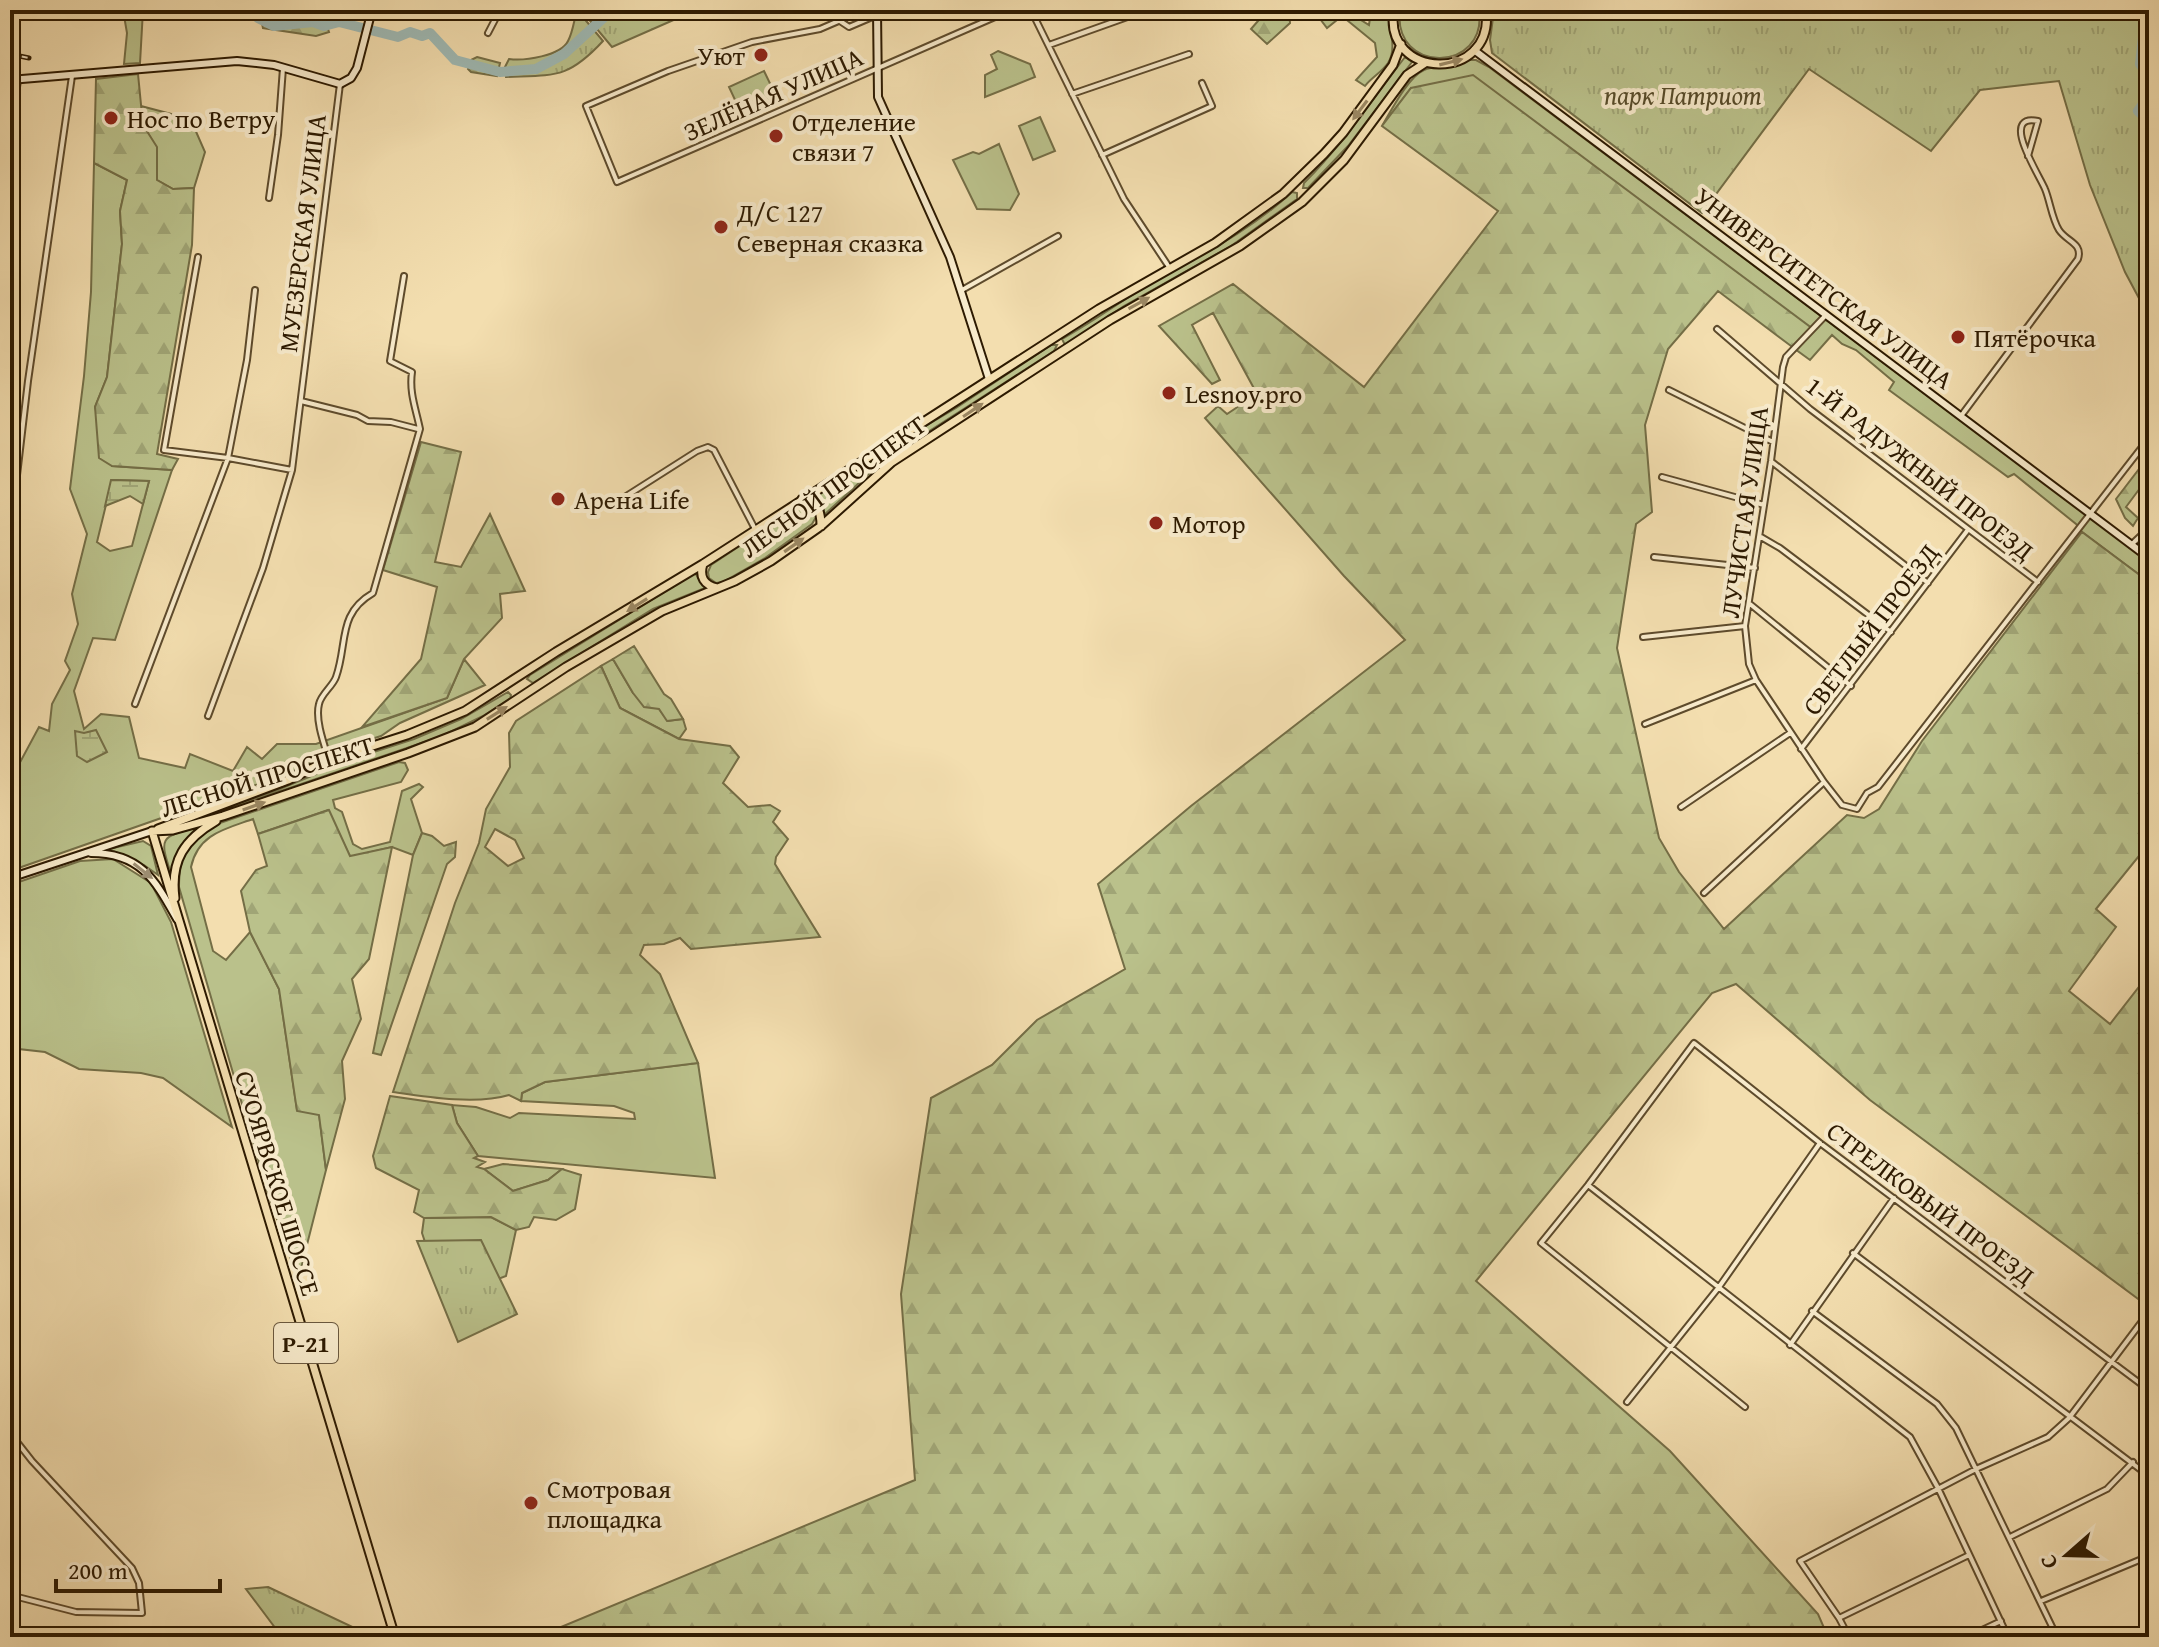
<svg xmlns="http://www.w3.org/2000/svg" width="2159" height="1647" font-family="'Gentium Book Plus',serif">
<style>
.grass{fill:#bac18b;stroke:#746e46;stroke-width:2;fill-rule:evenodd}
.forest{fill:url(#forest-firs);stroke:#746e46;stroke-width:2;fill-rule:evenodd}
.wetland{fill:url(#wetland-marsh);stroke:#746e46;stroke-width:2}
.park{fill:url(#park-tufts);stroke:#746e46;stroke-width:2}
.lines{fill:none;stroke-linecap:round;stroke-linejoin:round}
.river{stroke:#9fbab5;stroke-width:10}
.street-casing{stroke:#5e4b2c;stroke-width:8}
.secondary-casing{stroke:#2d1a01;stroke-width:10}
.primary-casing{stroke:#2d1a01;stroke-width:11}
.street{stroke:#f7eacb;stroke-width:4}
.secondary{stroke:#f7eacb;stroke-width:6}
.primary{stroke:#f3deaf;stroke-width:7}
.rail-casing{stroke:#2d1a01;stroke-width:5}
.rail{stroke:#f7eacb;stroke-width:2;stroke-dasharray:6;stroke-linecap:butt}
.oneway{fill:#9a8661}
.oneway2{fill:#9c8c70}
.poi-dot{fill:#8f2418;stroke:#f7eacb;stroke-width:3}
.labels{text-anchor:middle;dominant-baseline:central;stroke-width:8;stroke-linejoin:round;paint-order:stroke}
.shield{fill:#f7eacb;stroke:#6a583e;stroke-width:2}
.shield-label{font-size:24px;font-weight:bold;fill:#2d1a01}
.poi-label{font-size:26px;fill:#2d1a01;stroke:#f7eacb;text-anchor:start}
.street-label{font-size:26px;fill:#2d1a01;stroke:#f7eacb}
.park-label{font-size:26px;font-style:italic;fill:#574c2a;stroke:#f7eacb}
</style>
<defs>
<pattern id="forest-firs" width="22" height="20" patternUnits="userSpaceOnUse" patternTransform="scale(2)"><rect width="22" height="20" fill="#bac18b"/><path d="M5 1l3.5 6h-7zM16 11l3.5 6h-7z" fill="#a0a576"/></pattern>
<pattern id="wetland-marsh" width="20" height="14" patternUnits="userSpaceOnUse" patternTransform="scale(2)"><rect width="20" height="14" fill="#bac18b"/><path d="M1 5h8M5 5V1M11 12h8M15 12V8" fill="none" stroke="#a0a576"/></pattern>
<pattern id="park-tufts" width="24" height="20" patternUnits="userSpaceOnUse" patternTransform="scale(2)"><rect width="24" height="20" fill="#bac18b"/><path d="M3 7l-1-3M5 7V3M7 7l1-3M15 17l-1-3M17 17v-4M19 17l1-3" fill="none" stroke="#a0a576"/></pattern>
</defs>
<rect width="100%" height="100%" fill="#f3deaf"/>
<filter id="stains"><feTurbulence type="fractalNoise" baseFrequency=".0025" numOctaves="4"/><feColorMatrix values="0 0 0 0 .2 0 0 0 0 .09 0 0 0 0 .02 0 0 0 .5 -.17"/></filter>
<radialGradient id="worn" r=".72"><stop offset=".6" stop-color="#630" stop-opacity="0"/><stop offset="1" stop-color="#630" stop-opacity=".3"/></radialGradient>
<path class="grass" d="M123 10H143L140 63 124 64 127 33Z
M1301 10H1345L1369 25 1370 18 1363 10H1388C1388 27 1398 48 1388 63 1381 73 1372 77 1365 86L1356 80 1377 57 1375 43 1342 16 1327 28 1314 11 1308 14Z
M1400 10H1479C1488 73 1392 75 1400 10Z
M998 51 1030 64 1035 77 985 97V75L997 69 991 55Z
M1405 57 1412 62 1348 146 1308 188H1303L1304 183C1343 144 1372 100 1405 57Z
M1467 60H1476L1489 67 2149 562V582L2082 532 2076 524 2014 474 2008 477 1889 390 1894 382 1856 350 1842 344 1832 335 1810 360 1795 349 1812 330 1411 88 1382 126C1391 111 1408 77 1424 70 1437 64 1448 71 1467 60Z
M764 71 778 100 743 117 729 87Z
M141 106 175 115 194 127 205 152 194 188 173 189 157 180 156 147 143 125Z
M1040 117 1055 151 1033 160 1019 126Z
M999 144 1019 194 1010 210 977 209 953 160 973 152 979 154Z
M94 163 127 180 120 211 122 244 107 377 95 407 112 466 172 470 115 640 93 638 74 691 84 729 101 714 129 717 139 758 185 768 190 754 233 771 247 747 262 759 277 744H316L447 698 464 659 485 685 400 723 381 736 334 751 287 774 10 871V781L39 727 49 731 52 704 70 670 65 661 78 624 72 594 87 534 70 489 84 376 91 292ZM112 480 149 481 132 546 110 551 97 542Z
M1292 192 1297 193V199L1231 246 1124 306 1065 345 1062 339C1091 323 1118 303 1147 286 1197 257 1249 232 1292 192Z
M1051 345H1057L1054 351 895 453 890 452V447L956 408Z
M879 457 882 462 824 515V507L814 497Z
M803 504 814 510 816 517 812 524 765 558 723 582 716 583 709 578 708 572 711 565Z
M695 573 705 588 653 609 533 683 527 679 530 675Z
M613 659 633 693 659 709 668 721 683 719 686 729 679 739 620 708 601 666Z
M508 692 511 695 510 699 483 716 442 736 175 827 275 791 355 758 414 739 461 719Z
M399 762 405 763 408 770 401 782 333 800 335 808 342 812 353 844 362 849 390 842 402 791 419 784 423 787 411 799 422 833 413 855 392 847 350 857 328 810 258 834 253 819C225 829 198 834 191 867L213 951 226 960 250 932 279 989 297 1110 319 1114 326 1170 298 1280 266 1187 283 1174 260 1166 179 887C179 853 188 842 217 824Z
M198 827C182 841 177 855 171 874 159 837 160 837 198 827Z
M143 841 151 846 158 875 144 865 109 849Z
M113 859 151 883 171 922 232 1127 163 1078 141 1073 79 1069 45 1052 10 1048V885L80 861Z
M698 1063 715 1178 478 1156 457 1123 452 1105 476 1107 510 1118 519 1113 635 1119 634 1113 614 1106 521 1101 522 1093 545 1082Z
M503 1164 562 1169 548 1180 513 1191 484 1169Z
M491 1217 516 1230 506 1276 493 1281 426 1245 422 1233 424 1218Z"/>
<path class="forest" d="M259 10H285L289 13 303 14 305 10H322L329 32 316 36 263 28Z
M1276 10H1289L1290 23 1267 44 1251 29 1264 14Z
M477 57 500 63 497 76 471 72 468 69 471 60Z
M138 74 143 125 157 147V180L173 189 194 188 192 245 157 454 178 459 172 470 112 466 99 458 95 407 107 377 122 244 120 211 127 180 94 163 96 79Z
M1473 75 1813 329 1795 349 1718 291 1668 349 1645 425 1652 512 1636 524 1617 648 1659 838 1679 872 1724 929 1847 815 1864 818 1879 809 1922 741 2082 532 2149 582V847L2147 846 2096 909 2116 927 2069 991 2110 1024 2149 974V1307L1870 1100 1736 984 1712 993 1476 1281 1670 1451 1818 1614 1828 1637H537L915 1480 901 1294 931 1098 992 1065 1037 1020 1125 969 1098 884 1191 806 1405 640 1344 576 1205 418 1218 406 1227 414 1257 394 1213 313 1192 325 1220 380 1212 384 1159 326 1233 284 1364 387 1498 211 1382 126 1411 88Z
M421 442 461 452 435 562 461 567 490 514 525 591 500 594 502 618 464 659 447 698 362 727 421 659 437 587 383 570Z
M2149 456V476L2126 507 2138 518 2133 526 2125 518 2116 499Z
M634 646 664 694 671 699 683 719 667 721 659 709 644 707 633 693 613 659Z
M601 666 620 708 679 739 730 746 739 757 723 783 748 807 770 805 780 811 773 822 788 839 776 857 775 864 820 937 691 949 680 938 664 944 644 945 640 955 660 974 698 1063 545 1082 522 1093 521 1101 509 1095C476 1105 427 1097 393 1092L455 903 479 843 486 809 510 767 509 733 516 721ZM495 829 515 840 524 858 508 866 485 847Z
M329 810 350 856 392 847 369 959 352 979 361 1019 342 1061 345 1099 326 1170 319 1115 297 1111 279 989 250 932 241 891 256 870 267 866 258 834Z
M422 833 432 836 444 846 456 842 455 857 447 864 381 1055 373 1053 413 855Z
M390 1096 452 1105 457 1123 478 1156 474 1158 485 1162 477 1167 484 1169 513 1191 548 1180 562 1169 581 1175 575 1209 556 1220 534 1217 529 1227 516 1230 491 1217 424 1218 414 1212 419 1190 376 1168 373 1156Z"/>
<path class="wetland" d="M111 480 149 481 143 504 130 496 105 506Z
M96 730 107 752 87 762 77 756 75 731 84 733Z"/>
<path class="park" d="M577 10 603 41C568 79 555 75 506 77L505 67 509 59C524 61 561 56 568 41 573 32 574 20 577 10Z
M581 10H694V11L612 47Z
M1494 10H2149V317L2125 272 2090 185 2059 81 1980 90 1931 151 1809 69 1702 213 1492 53 1490 40Z
M481 1240 517 1314 458 1342 417 1241Z
M268 1587 361 1631 365 1637H282L246 1589Z"/>
<g class="lines">
<path class="river" d="M256 10 258 18 274 26 313 22 324 26 339 22 398 37 410 32 422 36 430 33 455 60 500 72 536 69 564 54 612 10
M2149 20 2144 28 2140 64 2149 75
M2149 96 2138 111 2149 121"/>
<defs>
<path id="street" d="M864 10 820 29 752 42 668 71 586 106 617 182 1011 10
M1031 10 1124 199 1169 267
M840 21 849 27 877 15
M488 33 500 10
M1049 45 1147 10
M1072 94 1189 54
M10 137 18 80
M1102 155 1212 106 1202 83
M269 198 278 135 283 68
M198 257 164 450 228 458 292 470
M962 290 1058 236
M1825 316 1786 357 1783 367 1771 461 1745 626 1749 664 1756 680 1824 782 1842 805 1857 809 1867 793 1878 787 2149 438
M1717 329 1810 409 2038 582
M1669 390 1773 442
M301 401 357 415 368 421 391 422 418 429
M1961 416 2078 259C2083 243 2067 242 2059 230 2052 219 2050 201 2045 189 2040 176 1998 113 2038 121L2028 156
M1772 462 1928 583
M1662 477 1764 505
M609 507 697 451 708 447 714 450 755 529
M10 535 28 381 72 76
M1761 537 1780 548 1891 632
M2131 545 2149 528
M1654 557 1755 568
M1750 604 1851 686
M1643 637 1745 626
M135 704 228 458 247 360 255 290
M208 716 263 568 292 470 340 84
M1645 724 1756 680
M1801 749 1967 531
M329 760C324 744 315 720 319 704 321 694 333 686 336 677 348 643 337 614 373 593L420 429C416 409 409 393 412 372L390 361 404 276
M1681 807 1790 733
M1704 893 1824 782
M1588 1185 1910 1437 1938 1488 2008 1637
M1853 1253 2149 1476
M1812 1311 1937 1404 1956 1428 2057 1637
M1790 1345 1894 1198
M1627 1402 1719 1287 1820 1143
M1745 1407 1541 1243 1588 1185 1694 1043 1820 1143 2149 1390
M10 1433 32 1461 132 1568 139 1583 142 1613 76 1612 10 1595
M2010 1537 2107 1489 2133 1462
M2041 1601 2149 1556
M1839 1618 1969 1555
M1849 1637 1839 1618 1800 1561 1976 1469 2048 1437 2069 1418 2149 1312
M1967 1637 2001 1621
M2132 1637 2149 1628"/>
<path id="secondary" d="M877 10 878 97 950 257 989 379
M1474 50 2149 558
M10 80 237 61 274 65 340 84 351 78 357 68 372 10
M91 853C141 853 155 880 177 919
M10 878 152 831"/>
<path id="primary" d="M1394 10C1382 80 1495 84 1486 10
M802 499C818 501 821 512 821 526
M703 564C699 577 704 585 717 588
M158 829 288 780 329 760 407 735 465 711 556 652 703 564 1099 309 1215 243 1283 194 1324 154 1343 133 1393 65 1401 44
M152 831 173 830 223 816 408 753 475 727 566 667 662 611 735 581 771 561 821 526 892 462 1110 320 1240 246 1302 202 1344 160 1407 75 1425 63
M152 831 395 1637
M175 898C170 860 185 839 216 821"/>
</defs>
<use href="#street" class="street-casing"/>
<use href="#secondary" class="secondary-casing"/>
<use href="#primary" class="primary-casing"/>
<use href="#street" class="street"/>
<use href="#secondary" class="secondary"/>
<use href="#primary" class="primary"/>
<defs>
<path id="rail" d="M10 54 29 58"/>
</defs>
<use href="#rail" class="rail-casing"/>
<use href="#rail" class="rail"/>
</g>
<defs><path id="oneway-solid" d="M-6-.8H1V-3.2L6.5 0L1 3.2V.8H-6Z" transform="scale(2)"/></defs>
<g class="oneway">
<use href="#oneway-solid" transform="translate(1451 62) rotate(-14)"/>
<use href="#oneway-solid" transform="translate(1360 110) rotate(127)"/>
<use href="#oneway-solid" transform="translate(1139 303) rotate(-29)"/>
<use href="#oneway-solid" transform="translate(973 410) rotate(-34)"/>
<use href="#oneway-solid" transform="translate(794 545) rotate(-35)"/>
<use href="#oneway-solid" transform="translate(637 605) rotate(148)"/>
<use href="#oneway-solid" transform="translate(497 713) rotate(-32)"/>
<use href="#oneway-solid" transform="translate(254 806) rotate(-19)"/>
</g>
<use class="oneway2" href="#oneway-solid" transform="translate(143 871) rotate(38)"/>
<g class="poi-dot">
<circle cx="761" cy="55" r="8"/>
<circle cx="111" cy="118" r="8"/>
<circle cx="776" cy="136" r="8"/>
<circle cx="721" cy="227" r="8"/>
<circle cx="1958" cy="337" r="8"/>
<circle cx="1169" cy="393" r="8"/>
<circle cx="558" cy="499" r="8"/>
<circle cx="1156" cy="523" r="8"/>
<circle cx="531" cy="1503" r="8"/>
</g>
<g class="labels">
<rect class="shield" x="274" y="1323" width="64" height="40" rx="6"/>
<g class="shield-label">
<text x="306" y="1343">Р-21</text>
</g>
<g class="poi-label">
<text x="745" y="55" text-anchor="end">Уют</text>
<text x="127" y="118">Нос по Ветру</text>
<text x="792" y="121">Отделение<tspan x="792" dy="30">связи 7</tspan></text>
<text x="737" y="212">Д/С 127<tspan x="737" dy="30">Северная сказка</tspan></text>
<text x="1974" y="337">Пятёрочка</text>
<text x="1185" y="393">Lesnoy.pro</text>
<text x="574" y="499">Арена Life</text>
<text x="1172" y="523">Мотор</text>
<text x="547" y="1488">Смотровая<tspan x="547" dy="30">площадка</tspan></text>
</g>
<g class="street-label">
<text transform="translate(773 94) rotate(-24)">ЗЕЛЁНАЯ УЛИЦА</text>
<text transform="translate(302 233) rotate(-83)">МУЕЗЕРСКАЯ УЛИЦА</text>
<text transform="translate(1824 288) rotate(37)">УНИВЕРСИТЕТСКАЯ УЛИЦА</text>
<text transform="translate(1920 468) rotate(38)">1-Й РАДУЖНЫЙ ПРОЕЗД</text>
<text transform="translate(833 486) rotate(-36)">ЛЕСНОЙ ПРОСПЕКТ</text>
<text transform="translate(1744 512) rotate(-82)">ЛУЧИСТАЯ УЛИЦА</text>
<text transform="translate(1870 629) rotate(-53)">СВЕТЛЫЙ ПРОЕЗД</text>
<text transform="translate(267 776) rotate(-17)">ЛЕСНОЙ ПРОСПЕКТ</text>
<text transform="translate(278 1183) rotate(73)">СУОЯРВСКОЕ ШОССЕ</text>
<text transform="translate(1931 1203) rotate(37)">СТРЕЛКОВЫЙ ПРОЕЗД</text>
</g>
<g class="park-label">
<text x="1683" y="94">парк Патриот</text>
</g>
</g>
<rect width="2159" height="1647" fill="none" stroke="#f3deaf" stroke-width="40"/>
<rect x="12" y="12" width="2135" height="1623" fill="none" stroke="#2d1a01" stroke-width="4"/>
<rect x="20" y="20" width="2119" height="1607" fill="none" stroke="#2d1a01" stroke-width="2"/>
<g transform="translate(2067 1555) rotate(250)" stroke="#f7eacb" stroke-width="6" paint-order="stroke">
<path d="M0-6L14 30L0 20L-14 30Z" fill="#2d1a01"/>
<text y="-12" font-size="22" font-weight="bold" text-anchor="middle" fill="#2d1a01">С</text>
</g>
<path d="M56 1579v12h164v-12" fill="none" stroke="#2d1a01" stroke-width="4"/>
<text x="68" y="1579" font-size="24" fill="#2d1a01" stroke="#f7eacb" stroke-width="6" paint-order="stroke">200 m</text>
<rect width="100%" height="100%" filter="url(#stains)"/>
<rect width="100%" height="100%" fill="url(#worn)"/>
</svg>
